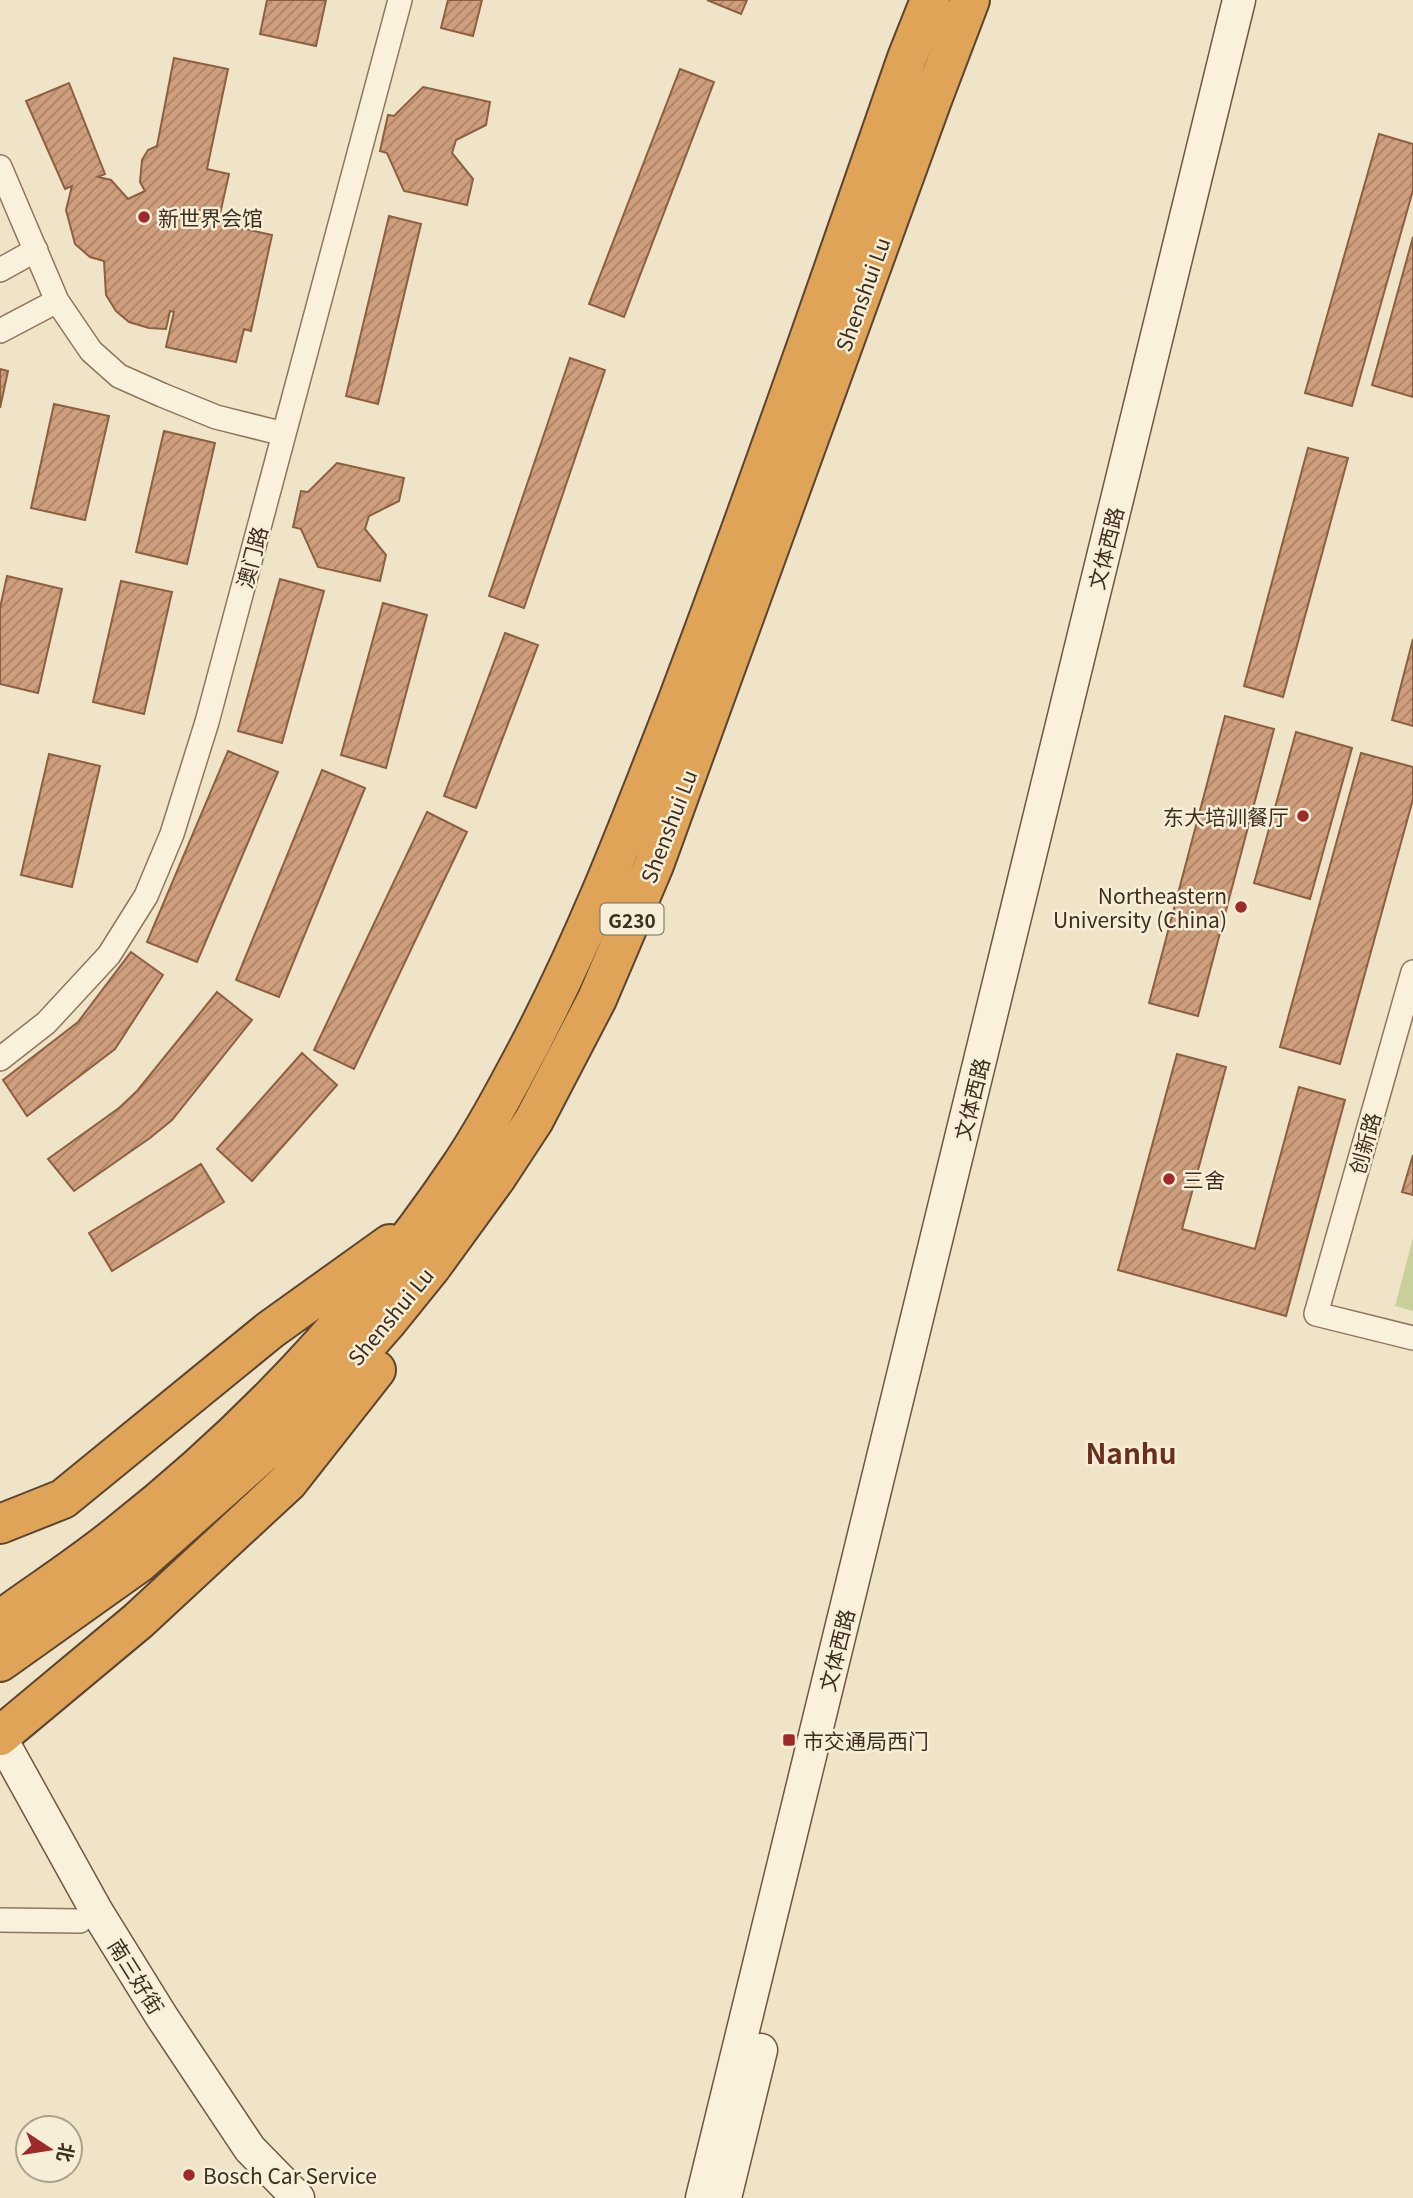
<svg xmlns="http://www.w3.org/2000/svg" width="1413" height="2198" font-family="Georgia,'Noto Sans SC',serif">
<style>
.garden{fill:#c9cf9b}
.building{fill:url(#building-hatch);stroke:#8d5f41;stroke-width:2}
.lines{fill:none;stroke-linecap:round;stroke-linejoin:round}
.street-casing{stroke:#8d765c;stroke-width:26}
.secondary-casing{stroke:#6f573f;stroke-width:35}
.highway-casing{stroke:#5b4430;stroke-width:42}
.street{stroke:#faf1dc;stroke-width:23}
.secondary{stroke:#faf1dc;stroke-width:32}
.highway{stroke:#e0a458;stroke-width:38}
.poi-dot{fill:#9e2a2b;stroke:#f7eed8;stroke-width:2.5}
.labels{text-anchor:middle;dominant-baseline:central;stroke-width:5;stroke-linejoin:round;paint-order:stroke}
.shield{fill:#f7eed8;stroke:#756857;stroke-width:2}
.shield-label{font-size:19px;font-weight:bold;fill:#3d2e20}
.poi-label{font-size:21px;fill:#3d2e20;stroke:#f7eed8;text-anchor:start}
.street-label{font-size:21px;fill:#3d2e20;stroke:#f7eed8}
.district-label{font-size:28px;font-weight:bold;fill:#6b2e1e;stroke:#f7eed8}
</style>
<defs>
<pattern id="building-hatch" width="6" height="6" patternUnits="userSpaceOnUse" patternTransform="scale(1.75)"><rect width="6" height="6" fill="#cf9f7d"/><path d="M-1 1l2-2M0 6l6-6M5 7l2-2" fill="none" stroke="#a98266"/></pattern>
</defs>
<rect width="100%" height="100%" fill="#f0e4c8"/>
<path class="garden" d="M1413 1238V1311L1395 1306Z"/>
<path class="building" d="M267 0H326L316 46 260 34Z
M448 0H482L473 36 441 28Z
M707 0H747L741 14Z
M174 58 228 69 207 169 229 174 218 223 272 235 251 331 244 329 236 362 166 347 174 312 170 311 166 329 149 328 129 322 116 311 106 295 104 261 90 257 75 244 66 210 72 186 65 189 26 101 69 83 105 174 98 177 111 180 128 199 145 191 140 182 142 160 148 150 157 146Z
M680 69 714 82 624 317 589 304Z
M423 87 490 102 486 125 456 140 452 153 473 179 467 205 404 191 387 153 380 151 388 115 394 116Z
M1379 134 1413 144V190L1352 406 1305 393Z
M389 216 421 224 378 404 346 396Z
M1413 237V397L1372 385Z
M570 358 605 370 524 608 489 596Z
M0 369 8 371 0 408Z
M54 404 109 416 85 520 31 508Z
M164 431 215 443 187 564 136 552Z
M1308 448 1348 458 1283 697 1244 686Z
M337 463 404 478 399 501 369 516 365 529 386 555 380 581 318 567 301 529 293 527 301 491 308 492Z
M7 576 62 589 38 693 0 684V608Z
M280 579 324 591 282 743 238 731Z
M121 581 172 592 144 714 93 702Z
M383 603 427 615 386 768 341 755Z
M505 633 538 645 476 808 444 796Z
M1413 639V726L1392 720Z
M1225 716 1274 729 1198 1016 1149 1003Z
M1296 732 1352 748 1310 899 1254 883Z
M228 751 278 772 197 962 147 942Z
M1361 753 1413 767V799L1340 1064 1280 1047Z
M49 754 100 766 72 887 21 875Z
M322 770 365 788 279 997 236 980Z
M427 812 467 832 354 1069 314 1050Z
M131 952 163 975 115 1049 27 1116 3 1080 78 1022Z
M217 992 252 1020 172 1120 150 1138 74 1191 48 1159 119 1108 137 1091Z
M302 1053 337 1085 252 1181 217 1149Z
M1177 1054 1226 1067 1182 1229 1255 1249 1299 1087 1345 1100 1286 1316 1118 1270Z
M1413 1155V1195L1402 1192Z
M201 1164 224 1202 112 1271 89 1233Z"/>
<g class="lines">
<defs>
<path id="street" d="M0 167 57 301 91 351 119 376 162 395 216 417 284 434
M0 270 36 250
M0 331 57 301
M1413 972 1316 1314 1413 1338
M0 1059 46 1023 109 955 146 896 172 834 207 722 400 0
M0 1920 80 1921"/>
<path id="secondary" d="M0 1737 97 1912 162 2017 250 2149 298 2198
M702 2198 1239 0
M725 2198 761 2050"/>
<path id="highway" d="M0 1524 63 1499 270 1330 390 1244
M0 1620C40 1591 82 1564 120 1533 252 1429 367 1305 460 1167 481 1136 499 1103 516 1071 580 954 628 829 676 705 757 491 832 274 907 58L930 0
M0 1662 139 1563 273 1444 336 1380 386 1323 432 1266 496 1178 534 1120 597 999 654 865 932 100 970 0
M0 1736 138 1621 288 1482 376 1370"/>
</defs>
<use href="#street" class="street-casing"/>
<use href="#secondary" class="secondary-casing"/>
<use href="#highway" class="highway-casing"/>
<use href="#street" class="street"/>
<use href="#secondary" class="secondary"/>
<use href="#highway" class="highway"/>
</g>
<g class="poi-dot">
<circle cx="144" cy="217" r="7"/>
<circle cx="1303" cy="816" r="7"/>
<circle cx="1241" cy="907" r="7"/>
<circle cx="1169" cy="1179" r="7"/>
<rect x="782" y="1733" width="14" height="14" rx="3.5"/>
<circle cx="189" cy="2175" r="7"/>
</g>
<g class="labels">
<rect class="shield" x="600.5" y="903.5" width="63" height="31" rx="5"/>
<g class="shield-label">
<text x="632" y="919">G230</text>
</g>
<g class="poi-label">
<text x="158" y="217">新世界会馆</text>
<text x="1289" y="816" text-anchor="end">东大培训餐厅</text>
<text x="1227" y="895" text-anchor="end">Northeastern<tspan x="1227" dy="24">University (China)</tspan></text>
<text x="1183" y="1179">三舍</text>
<text x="803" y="1740">市交通局西门</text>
<text x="203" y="2175">Bosch Car Service</text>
</g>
<g class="street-label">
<text transform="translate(862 294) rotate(-70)">Shenshui Lu</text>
<text transform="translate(1105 548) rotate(-76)">文体西路</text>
<text transform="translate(251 557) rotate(-75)">澳门路</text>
<text transform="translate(668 826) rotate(-69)">Shenshui Lu</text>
<text transform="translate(971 1099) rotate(-76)">文体西路</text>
<text transform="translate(1364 1143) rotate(-74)">创新路</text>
<text transform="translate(390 1316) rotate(-50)">Shenshui Lu</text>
<text transform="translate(836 1650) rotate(-76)">文体西路</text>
<text transform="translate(137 1976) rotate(58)">南三好街</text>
</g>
<g class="district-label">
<text x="1131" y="1452">Nanhu</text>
</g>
</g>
<g transform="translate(49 2149) rotate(102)"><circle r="33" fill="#f7eed8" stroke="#ada18e" stroke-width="2"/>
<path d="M0-5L12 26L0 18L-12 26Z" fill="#9e2a2b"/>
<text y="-10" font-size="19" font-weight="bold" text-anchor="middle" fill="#3d2e20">北</text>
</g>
</svg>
